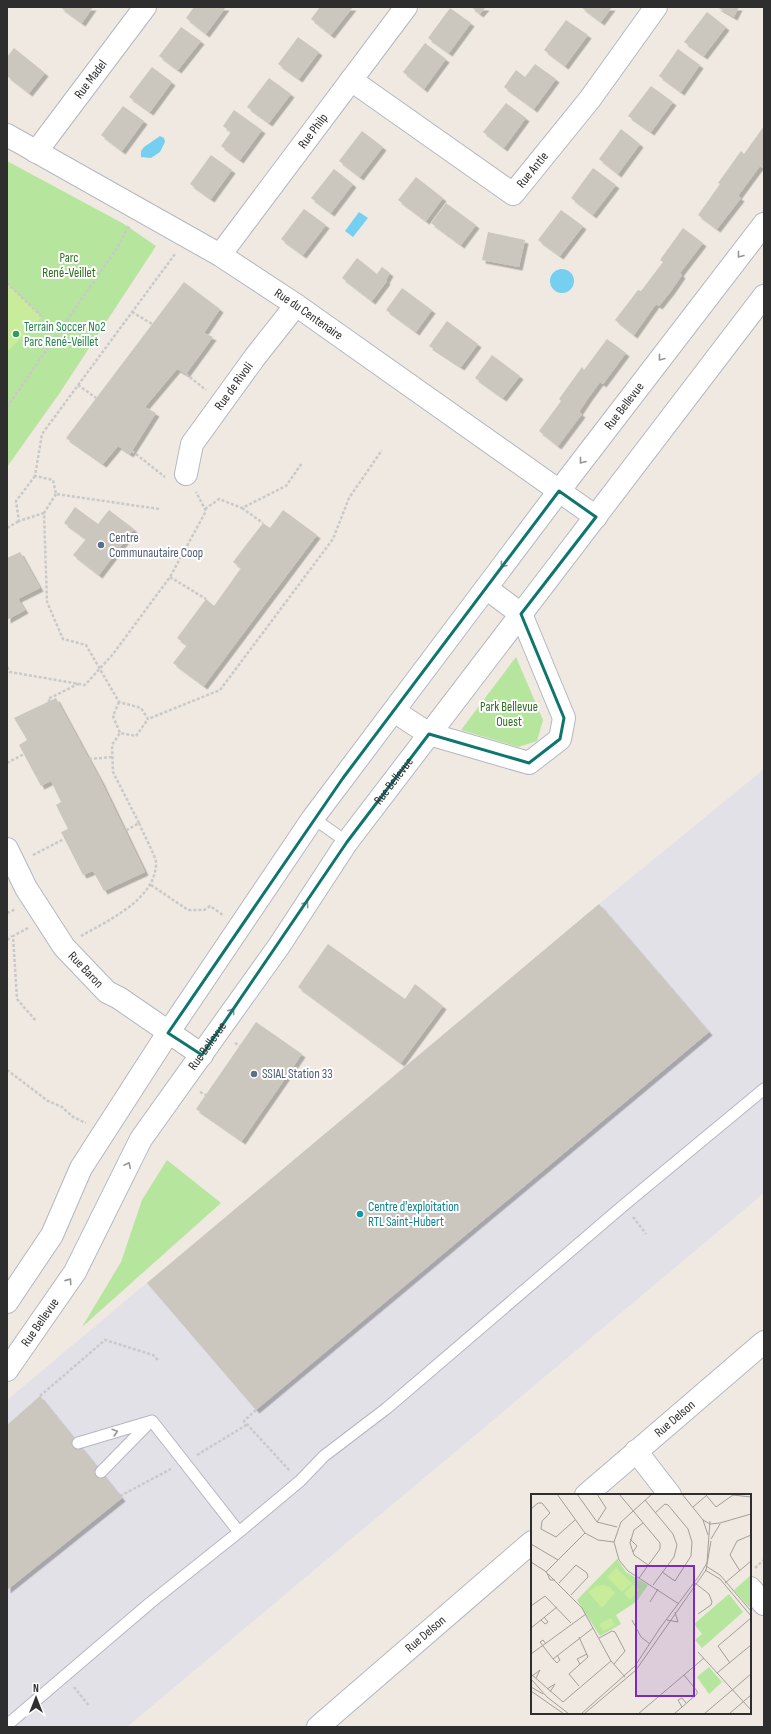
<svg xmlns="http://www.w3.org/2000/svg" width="771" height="1734" font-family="'Sofia Sans Condensed',sans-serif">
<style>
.industrial{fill:#e3e1e8}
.green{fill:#b6e59e}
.pitch{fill:#c9ec9a}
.water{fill:#75cff0}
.building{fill:#cbc7bf;filter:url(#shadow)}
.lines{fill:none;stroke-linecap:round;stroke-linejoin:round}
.service-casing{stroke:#b4b7c1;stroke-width:13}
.minor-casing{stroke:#b4b7c1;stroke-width:24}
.tertiary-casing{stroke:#b4b7c1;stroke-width:24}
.path{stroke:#c9c9c9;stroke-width:2.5;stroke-dasharray:3 2;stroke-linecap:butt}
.service{stroke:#fff;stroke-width:11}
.minor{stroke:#fff;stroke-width:22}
.tertiary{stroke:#fff;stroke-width:22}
.oneway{stroke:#969696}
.marked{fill:none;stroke:#0f766e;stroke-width:3;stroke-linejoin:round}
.leisure-dot{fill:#2e9e5b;stroke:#fff;stroke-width:1.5}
.service-dot{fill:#5c6f8a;stroke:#fff;stroke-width:1.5}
.culture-dot{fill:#0f9aa8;stroke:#fff;stroke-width:1.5}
.labels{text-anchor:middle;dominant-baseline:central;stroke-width:4;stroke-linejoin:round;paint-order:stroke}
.street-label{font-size:13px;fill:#2e2e2e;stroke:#fff}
.park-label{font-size:13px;fill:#2c6e1b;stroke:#fff}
.leisure-label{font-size:13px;fill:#27864d;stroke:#fff;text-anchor:start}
.service-label{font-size:13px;fill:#4e5e75;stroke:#fff;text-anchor:start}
.culture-label{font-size:13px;fill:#0d838f;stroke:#fff;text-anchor:start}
.inset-road{fill:none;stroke:#a29e99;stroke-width:1}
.view{fill:#7b2cbf;fill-opacity:0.15;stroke:#7b2cbf;stroke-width:2}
.inset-edge{fill:none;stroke:#2e2e2e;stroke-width:2}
</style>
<defs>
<filter id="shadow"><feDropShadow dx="3.5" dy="3.5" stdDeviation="0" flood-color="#0004"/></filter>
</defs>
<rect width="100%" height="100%" fill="#efe9e1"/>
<path class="industrial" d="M764 769V1193L127 1727H7V1400L599 904Z"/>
<path class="green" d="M7 161 124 224 156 246 59 394 7 467Z
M516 657 543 720 537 741 518 747 461 730Z
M167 1160 221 1203 82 1327 121 1262 142 1200Z"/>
<path class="pitch" d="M7 283 42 317 7 352Z"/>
<path class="water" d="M160 136 164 138 165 142 160 152 151 158 141 157V151L144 147Z
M359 212 368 218 353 237 345 231Z
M550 281a12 12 0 1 1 24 0a12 12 0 1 1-24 0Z"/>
<path class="building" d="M60 7H93L82 23Z
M194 7H226L206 34 186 18Z
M320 7H353L331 35 311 19Z
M471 7H486L480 14Z
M581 7H612L601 22Z
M717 7H739L734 17Z
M450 8 471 23 449 53 428 38Z
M707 12 726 27 704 56 684 42Z
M566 20 588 35 565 66 544 50Z
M181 27 201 41 178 70 159 56Z
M298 37 319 52 299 79 278 64Z
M425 43 446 59 424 89 403 72Z
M14 48 45 73 29 93 7 76V57Z
M678 49 700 65 681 92 659 76Z
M535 64 556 79 534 109 504 87 516 70 525 77Z
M152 67 172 82 150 112 129 97Z
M269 78 291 94 269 123 247 107Z
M651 86 673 102 651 132 628 116Z
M506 103 526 118 504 148 483 132Z
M123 106 144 121 122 151 101 135Z
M234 110 262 130 240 160 221 146 231 132 223 126Z
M764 126V166L762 168 760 166 738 196 741 198 717 229 698 215 720 184 718 183 741 151 744 154Z
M621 129 640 144 618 174 599 159Z
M362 131 383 147 360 177 339 161Z
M211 155 232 170 211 199 190 184Z
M593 168 616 185 593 215 571 198Z
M334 169 353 184 331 213 311 198Z
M416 177 443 198 426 221 398 200Z
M446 203 476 225 461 245 431 223Z
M304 209 326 225 303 255 281 239Z
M561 210 583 226 560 256 538 240Z
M683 228 703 243 680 273 682 275 671 291 659 306 656 304 634 335 615 320 638 290 641 291 663 262 660 260Z
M488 232 525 240 519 267 482 260Z
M357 258 377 274 382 267 390 273 386 280 387 281 372 301 342 278Z
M184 282 220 309 204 333 213 337 186 374 177 369 145 407 156 413 130 454 118 446 103 464 66 438Z
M402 288 432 310 416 332 386 310Z
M447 321 478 344 461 367 429 346Z
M607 339 626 353 603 384 600 382 589 397 579 412 582 414 558 446 539 431 561 401 559 399 582 367 584 370Z
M492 355 520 376 503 398 475 378Z
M75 507 98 524 109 510 134 529 99 575 73 555 86 539 64 523Z
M283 510 317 535 204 686 173 663 187 645 177 638 206 599 214 606 241 568 233 562 263 523 270 528Z
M20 552 40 588 18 599 25 610 7 620V558Z
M56 698 101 781 145 872 104 891 93 871 83 875 61 832 68 829 56 805 61 802 51 781 41 786 19 745 27 740 14 718Z
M599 904 709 1032 256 1410 147 1283Z
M328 944 405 999 415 984 443 1006 401 1063 298 987Z
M256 1022 302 1054 242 1141 196 1109Z
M40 1396 122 1498 7 1590V1425Z"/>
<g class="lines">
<defs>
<path id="service" d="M313 818 347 842
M152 1421 239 1532
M78 1443 152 1421
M101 1472 150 1422
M7 1725 150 1603 239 1532 300 1481 324 1456 387 1408 624 1205 764 1089"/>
<g id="minor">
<path id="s1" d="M351 80 513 194 590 99 656 7"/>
<path id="s2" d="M7 135 220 255 296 305 596 517"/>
<path id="s3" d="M36 152 145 7"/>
<path id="s4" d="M220 255 406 7"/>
<path id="s5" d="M186 474 192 444 255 357 296 305"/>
<path d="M394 711 429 734 529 763 560 739 564 718 521 614 486 588"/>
<path id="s6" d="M7 849 26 888 64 947 107 992 119 998 202 1055"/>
<path d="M636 1451 670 1495"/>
<path id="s7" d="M586 1495 764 1342"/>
<path d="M750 1588 764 1604"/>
<path id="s8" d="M318 1727 532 1542"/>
</g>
<g id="tertiary">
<path id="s9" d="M7 1302 52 1235 81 1168 168 1033 313 818 559 491 764 224"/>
<path id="s10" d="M7 1370 75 1272 141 1139 279 946 347 842 764 296"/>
</g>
</defs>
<use href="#service" class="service-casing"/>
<use href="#minor" class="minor-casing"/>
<use href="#tertiary" class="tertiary-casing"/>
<path class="path" d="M7 283 42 317
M132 312 152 324
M186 374 206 390
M78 385 96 398
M7 407 117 248 129 226
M132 451 165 477
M35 476 16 501 19 521 44 513
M56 494 44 513 47 602 63 639 86 645 119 702 141 708 148 719 220 690 333 539 349 498 382 450
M242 508 263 523
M159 509 56 494 53 480 35 476 42 434 175 254
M205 509 219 499 242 508 286 486 302 463
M7 528 19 521
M116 552 123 557
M170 577 206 599
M7 667 10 672 85 685 113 654 170 577 206 511 196 492
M50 702 48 699 78 684
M119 702 113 716 120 733
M89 759 113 757
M7 763 24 754
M139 823 113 772 112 745 120 733 136 736 148 719
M33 855 64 839
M151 885 188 910H204L210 906 223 915
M7 913 16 909
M28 928 13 936 17 999 36 1021
M81 936C107 921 157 899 156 862 155 855 142 831 139 823L125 831
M7 940 12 936
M235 1043 240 1046
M7 1070 48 1101 62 1107 73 1117 86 1123
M200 1092 206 1095
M633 1217 646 1234
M40 1396 105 1340 153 1355 158 1360
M256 1410 244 1421 290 1471
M197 1455 248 1424
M120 1496 171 1469
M755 1568 764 1560
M74 1687 89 1706"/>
<use href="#service" class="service"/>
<use href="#minor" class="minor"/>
<use href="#tertiary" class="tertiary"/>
</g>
<defs><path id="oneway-chevron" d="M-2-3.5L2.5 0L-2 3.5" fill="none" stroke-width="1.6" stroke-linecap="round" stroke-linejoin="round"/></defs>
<g class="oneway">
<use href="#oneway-chevron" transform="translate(740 255) rotate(128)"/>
<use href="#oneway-chevron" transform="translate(661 358) rotate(128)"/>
<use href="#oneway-chevron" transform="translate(582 461) rotate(128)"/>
<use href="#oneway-chevron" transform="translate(503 565) rotate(127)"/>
<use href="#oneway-chevron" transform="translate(306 904) rotate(-56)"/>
<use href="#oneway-chevron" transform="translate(232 1011) rotate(-55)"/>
<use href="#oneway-chevron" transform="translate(128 1165) rotate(-64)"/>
<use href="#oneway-chevron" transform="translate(69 1281) rotate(-55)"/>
<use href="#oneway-chevron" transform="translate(115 1432) rotate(-17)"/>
</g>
<path class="marked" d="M559 491 596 517 521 614 564 718 560 739 529 763 429 734 347 842 202 1055 168 1033 343 778Z"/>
<circle class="leisure-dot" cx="16" cy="334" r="4"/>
<g class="service-dot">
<circle cx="101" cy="545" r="4"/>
<circle cx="254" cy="1074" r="4"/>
</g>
<circle class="culture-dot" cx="360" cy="1214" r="4"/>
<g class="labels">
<g class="street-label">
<text stroke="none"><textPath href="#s3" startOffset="91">Rue Madel</textPath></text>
<text stroke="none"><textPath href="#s4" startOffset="155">Rue Philp</textPath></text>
<text stroke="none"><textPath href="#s1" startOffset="229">Rue Antle</textPath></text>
<text stroke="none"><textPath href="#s2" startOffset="351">Rue du Centenaire</textPath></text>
<text stroke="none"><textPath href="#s5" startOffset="102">Rue de Rivoli</textPath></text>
<text stroke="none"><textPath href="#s9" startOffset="1090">Rue Bellevue</textPath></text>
<text stroke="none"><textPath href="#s10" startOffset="706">Rue Bellevue</textPath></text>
<text stroke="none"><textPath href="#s6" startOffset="145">Rue Baron</textPath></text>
<text stroke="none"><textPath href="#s10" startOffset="382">Rue Bellevue</textPath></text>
<text stroke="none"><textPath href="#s10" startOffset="58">Rue Bellevue</textPath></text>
<text stroke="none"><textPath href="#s7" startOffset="117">Rue Delson</textPath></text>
<text stroke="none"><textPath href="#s8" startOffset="142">Rue Delson</textPath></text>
</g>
<g class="park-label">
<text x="69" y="258">Parc<tspan x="69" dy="15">René-Veillet</tspan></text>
<text x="509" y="707">Park Bellevue<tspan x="509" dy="15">Ouest</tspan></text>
</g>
<g class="leisure-label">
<text x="24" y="327">Terrain Soccer No2<tspan x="24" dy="15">Parc René-Veillet</tspan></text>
</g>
<g class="service-label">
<text x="109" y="538">Centre<tspan x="109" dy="15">Communautaire Coop</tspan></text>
<text x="262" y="1074">SSIAL Station 33</text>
</g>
<g class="culture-label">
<text x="368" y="1207">Centre d'exploitation<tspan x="368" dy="15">RTL Saint-Hubert</tspan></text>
</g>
</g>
<g transform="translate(531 1494)">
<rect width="220" height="220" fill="#efe9e1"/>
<path d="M86 65 95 78 117 91 105 108 85 121 90 130 69 142 46 106ZM220 81V112L218 113 203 96ZM198 100 212 118 171 154 164 146 171 140 163 130ZM178 173 191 188 178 200 166 183Z" fill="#b6e59e"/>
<path d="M85 74 101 89 91 98 76 83ZM102 90 108 96 99 106 93 99ZM72 91 79 93 84 99 71 114 57 98 65 92ZM80 124 84 131 72 137 68 130Z" fill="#c9ec9a"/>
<path class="inset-road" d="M26 0 54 39 67 46 83 48 88 66 97 77 148 110M46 0 66 28 86 33M88 0 129 49V55L108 84M151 0 172 26 179 30 189 29 220 20M175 1 185 13 202 1 220 3M114 6 142 40 146 51 143 63 122 91M162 13 176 1M0 15 7 9H11L19 19 11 27 10 35 25 43 44 26M124 19 134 10 137 11 157 35 161 48 160 62 144 87 131 78M172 26 177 41M66 28 75 14 66 0M112 29 103 36 99 49 103 61 117 71M99 45 106 52 102 58M180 45 189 30M83 48 90 28 121 0M0 50 27 66M0 68 14 77 51 114 80 167 94 183M175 72 189 81 220 117M174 76 189 85 220 122M209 77 199 61 206 47 220 41M15 78 54 39M16 79 19 86H24M28 89 45 71 56 79 57 83 40 101M164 89 178 100 181 108 180 111 167 120M194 89 220 67M119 108 127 95M0 112 14 102 40 129M10 126 14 130 17 128 13 123M101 126 110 143 119 150M136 126 147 128 144 118M0 134 26 113M48 143 57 163 38 180 48 192M68 144 81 137 84 138 94 157 83 170M15 150 12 146 9 148 22 165 62 134M167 158 220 216M0 160 55 120M22 165 26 169 29 166 26 161M199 169 187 152 220 124M49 170 46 165 56 160M186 179 220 151M0 180 32 208 80 167M1 182 9 176 5 184M0 185 16 203 38 220M0 193 12 200M16 195 24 190 19 198M0 197 33 220M151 213 147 206 151 204 155 209M50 220 104 172 129 134 168 82 176 69 179 27M53 220 105 176 175 76 180 47M107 220 173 164M143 220 166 200V197L153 181M173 220 220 180M198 220 220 201"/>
<path class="view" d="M105 72H163V202H105Z"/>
<rect width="220" height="220" class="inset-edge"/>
</g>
<rect width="771" height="1734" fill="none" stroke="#2e2e2e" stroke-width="16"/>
<g transform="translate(36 1698)" stroke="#ffffff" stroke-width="3" paint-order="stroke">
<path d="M0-3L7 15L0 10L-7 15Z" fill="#2e2e2e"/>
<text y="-6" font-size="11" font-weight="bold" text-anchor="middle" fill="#2e2e2e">N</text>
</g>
</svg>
